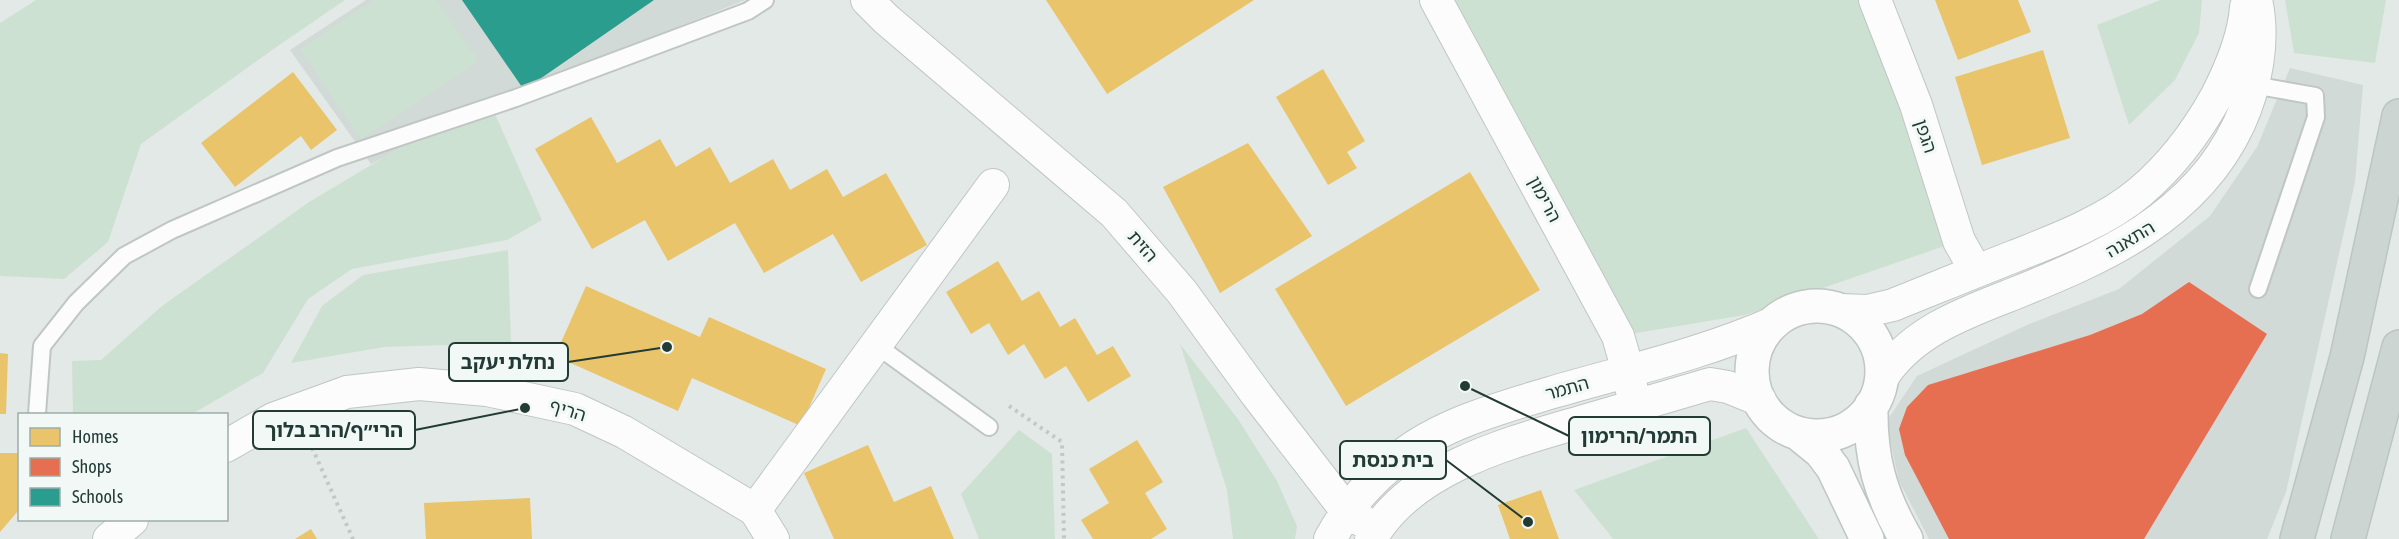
<svg xmlns="http://www.w3.org/2000/svg" width="2399" height="539" font-family="'Asap Condensed','Noto Sans Hebrew',sans-serif">
<style>
.built{fill:#d1dad6}
.green{fill:#cde1d3}
.homes{fill:#e9c46a}
.shops{fill:#e76f51}
.schools{fill:#2a9d8f}
.lines{fill:none;stroke-linecap:round;stroke-linejoin:round}
.lane-casing{stroke:#c0c6c3;stroke-width:20}
.street-casing{stroke:#c0c6c3;stroke-width:34}
.secondary-casing{stroke:#bfc6c3;stroke-width:36}
.primary-casing{stroke:#bcc5c2;stroke-width:36}
.path{stroke:#c0c9c5;stroke-width:4;stroke-dasharray:3 4.5;stroke-linecap:butt}
.lane{stroke:#fbfcfb;stroke-width:16}
.street{stroke:#fbfcfb;stroke-width:32}
.secondary{stroke:#fbfcfb;stroke-width:33}
.primary{stroke:#cdd5d2;stroke-width:33}
.labels{text-anchor:middle;dominant-baseline:central;stroke-width:6;stroke-linejoin:round;paint-order:stroke}
.street-label{font-size:18px;fill:#223b35;stroke:#f1f8f5}
.leader{fill:none;stroke:#223b35;stroke-width:2}
.callout-dot{fill:#223b35;stroke:#f1f8f5;stroke-width:2}
.callout{fill:#f1f8f5;stroke:#223b35;stroke-width:2}
.callout-label{font-size:20px;text-anchor:middle;font-weight:bold;fill:#223b35}
</style>
<rect width="100%" height="100%" fill="#e3e9e6"/>
<path class="built" d="M366 0H745L509 94 371 164 290 50Z
M2290 68 2363 85 2355 182 2286 492 2267 539H1929L1899 481 1886 422 1917 376 2027 325 2119 289 2210 216 2257 147Z"/>
<path class="green" d="M36 0H345L275 48 141 144 108 242 64 279 0 276V23Z
M374 0H437L478 61 361 139 301 49Z
M1436 0H1875L1959 241 1745 315 1618 336Z
M2160 0H2202L2199 33 2175 80 2129 125 2097 25Z
M2285 0H2386L2375 63 2294 53Z
M487 96 542 220 507 240 352 269 308 299 263 373 192 414H73L72 361 101 360 162 306 309 202Z
M508 250 511 343 384 347 291 363 322 306 363 275Z
M1180 344 1238 419 1277 481 1297 526 1295 539H1233L1227 490Z
M1746 428 1819 539H1613L1574 490Z
M1019 430 1052 454 1055 539H979L961 494Z"/>
<path class="homes" d="M1046 0H1254L1107 94Z
M1935 0H2018L2031 32 1958 60Z
M2043 50 2070 138 1982 165 1955 77Z
M1323 69 1365 141 1347 152 1357 168 1328 185 1276 97Z
M293 72 337 130 311 150 301 136 235 187 201 143Z
M591 117 617 163 660 139 676 167 710 147 730 183 773 159 790 190 827 169 843 197 886 173 927 245 861 282 833 234 764 273 735 223 668 261 645 220 592 249 535 149Z
M1248 143 1312 236 1220 293 1163 187Z
M1470 172 1540 290 1346 406 1275 289Z
M998 261 1022 301 1039 291 1060 327 1075 318 1097 355 1113 346 1131 376 1088 402 1066 366 1045 379 1024 344 1008 355 989 323 971 334 946 292Z
M586 286 700 337 709 317 826 369 801 426 692 378 678 411 555 356Z
M0 353 8 354 6 414H0Z
M1137 440 1163 482 1145 493 1167 529 1151 539H1093L1081 520 1109 503 1089 469Z
M868 445 894 502 931 486 954 539H834L804 473Z
M0 453H20L18 511 0 532Z
M1541 490 1559 539H1510L1498 505Z
M530 498 532 539H426L424 503Z
M311 529 317 539H295Z"/>
<path class="shops" d="M2189 282 2267 334 2144 539H1949L1905 455 1899 429 1907 407 1928 385 2090 335 2142 314Z"/>
<path class="schools" d="M462 0H654L524 90Z"/>
<g class="lines">
<defs>
<path id="lane" d="M2253 85 2315 96 2316 117 2258 289
M876 345 989 427
M37 414 42 346 76 303 124 256 172 230 337 158 516 98 748 11 765 0"/>
<path id="street" d="M867 0 886 19 1114 213 1182 292 1257 395 1346 510 1376 530
M1436 0 1618 336 1628 371 1635 406
M1875 0 1916 105 1959 241 1976 271
M1840 310 1867 311 1893 305C1933 289 1974 272 2015 256 2056 240 2106 221 2140 192 2172 165 2196 133 2216 97 2230 70 2244 37 2246 7
M1882 378C1911 332 1964 313 2013 294 2103 258 2195 218 2239 124 2256 87 2265 40 2256 0
M226 446 273 419 347 392 419 384 487 390 575 409 624 432 755 510 773 539
M755 510 993 185
M109 539 132 520
M1330 539C1349 505 1369 481 1400 457 1441 424 1500 408 1550 393 1625 371 1703 354 1775 322
M1371 539C1412 466 1513 442 1587 420 1628 408 1669 396 1710 384L1728 387 1760 400"/>
<path id="secondary" d="M1752 371a65 65 0 1 1 130 0a65 65 0 1 1-130 0Z
M1871 406C1870 458 1880 494 1906 539
M1799 434 1821 452 1833 468 1867 539"/>
<path id="primary" d="M2297 539 2347 357 2399 116
M2348 539 2399 347"/>
</defs>
<use href="#lane" class="lane-casing"/>
<use href="#street" class="street-casing"/>
<use href="#secondary" class="secondary-casing"/>
<use href="#primary" class="primary-casing"/>
<path class="path" d="M1009 406 1062 442 1064 539
M309 441 353 539"/>
<use href="#lane" class="lane"/>
<use href="#street" class="street"/>
<use href="#secondary" class="secondary"/>
<use href="#primary" class="primary"/>
</g>
<g class="labels">
<g class="street-label">
<text transform="translate(1926 136) rotate(72)">הגפן</text>
<text transform="translate(1545 199) rotate(62)">הרימון</text>
<text transform="translate(2130 239) rotate(-31)">התאנה</text>
<text transform="translate(1143 246) rotate(49)">הזית</text>
<text transform="translate(1567 388) rotate(-16)">התמר</text>
<text transform="translate(568 410) rotate(17)">הריף</text>
</g>
</g>
<path class="leader" d="M667 347L568 362M525 408L415 430M1465 386L1569 436M1528 522L1446 460"/>
<g class="callout-dot">
<circle cx="667" cy="347" r="6"/>
<circle cx="525" cy="408" r="6"/>
<circle cx="1465" cy="386" r="6"/>
<circle cx="1528" cy="522" r="6"/>
</g>
<g class="callout">
<rect x="449" y="343" width="119" height="38" rx="6"/>
<rect x="253" y="411" width="162" height="38" rx="6"/>
<rect x="1569" y="417" width="141" height="38" rx="6"/>
<rect x="1340" y="441" width="106" height="38" rx="6"/>
</g>
<g class="callout-label">
<text x="508" y="369">נחלת יעקב</text>
<text x="334" y="437">הרי״ף/הרב בלוך</text>
<text x="1639" y="443">התמר/הרימון</text>
<text x="1393" y="467">בית כנסת</text>
</g>
<rect x="18" y="413" width="210" height="108" fill="#f1f8f5" stroke="#9eaca8" stroke-width="1.5"/>
<rect x="30" y="428" width="30" height="18" fill="#e9c46a" stroke="#9eaca8" stroke-width="1.5"/>
<text x="72" y="443" font-size="18" fill="#223b35">Homes</text>
<rect x="30" y="458" width="30" height="18" fill="#e76f51" stroke="#9eaca8" stroke-width="1.5"/>
<text x="72" y="473" font-size="18" fill="#223b35">Shops</text>
<rect x="30" y="488" width="30" height="18" fill="#2a9d8f" stroke="#9eaca8" stroke-width="1.5"/>
<text x="72" y="503" font-size="18" fill="#223b35">Schools</text>
</svg>
